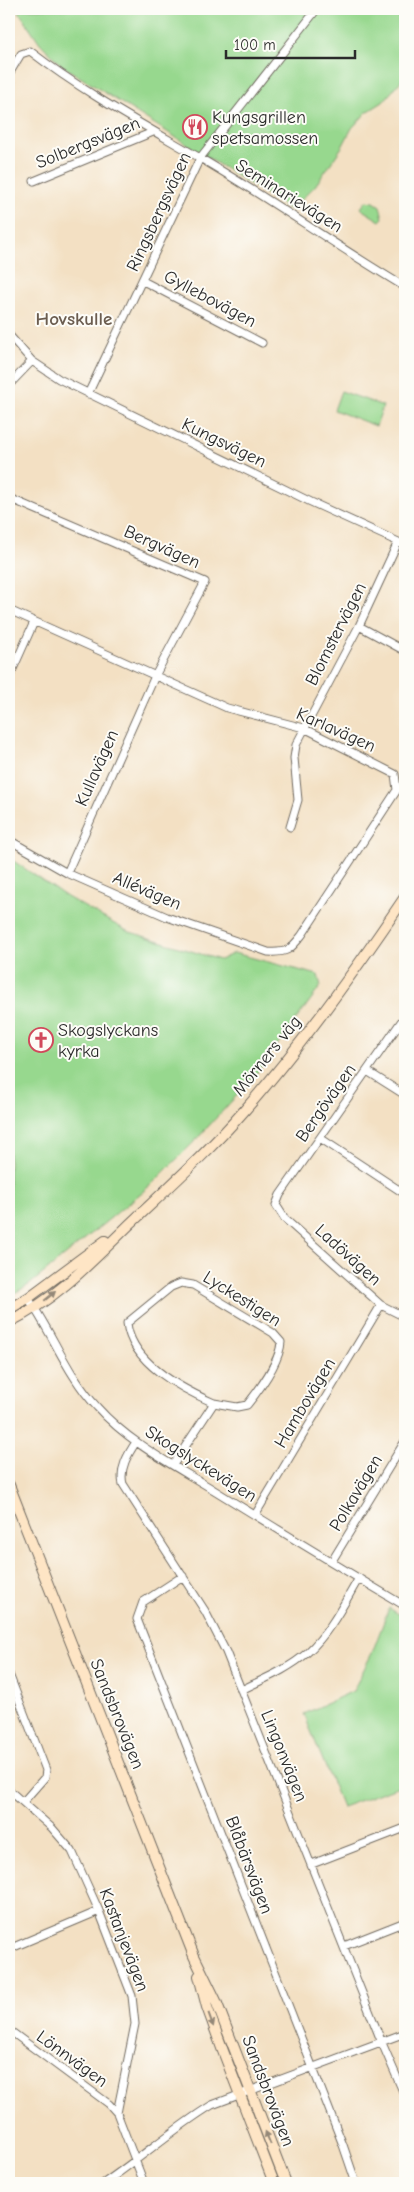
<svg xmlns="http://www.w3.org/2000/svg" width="414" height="2192" font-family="'Comic Neue',sans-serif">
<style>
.green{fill:#97d88e;stroke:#61825c}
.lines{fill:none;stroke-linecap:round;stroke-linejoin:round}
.minor-casing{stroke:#716a60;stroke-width:9}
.tertiary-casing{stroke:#716a60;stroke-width:11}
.secondary-casing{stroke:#716a60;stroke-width:12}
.minor{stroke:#fff;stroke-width:7}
.tertiary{stroke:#fff;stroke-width:9}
.secondary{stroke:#fee5c5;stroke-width:10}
.oneway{fill:#948878}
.labels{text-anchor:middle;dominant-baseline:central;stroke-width:4;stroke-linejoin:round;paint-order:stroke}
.poi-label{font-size:18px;fill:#2b2b2b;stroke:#fdfcf7;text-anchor:start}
.street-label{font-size:18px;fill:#2b2b2b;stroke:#fdfcf7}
.neighbourhood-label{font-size:19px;font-weight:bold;fill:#6b5d50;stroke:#fdfcf7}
</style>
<rect width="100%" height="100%" fill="#fdfcf7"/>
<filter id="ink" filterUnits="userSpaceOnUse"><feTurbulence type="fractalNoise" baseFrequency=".02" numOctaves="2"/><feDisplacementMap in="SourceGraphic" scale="10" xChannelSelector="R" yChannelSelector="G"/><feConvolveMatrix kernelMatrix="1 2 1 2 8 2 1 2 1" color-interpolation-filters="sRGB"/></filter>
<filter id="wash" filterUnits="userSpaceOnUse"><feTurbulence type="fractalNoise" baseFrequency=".0096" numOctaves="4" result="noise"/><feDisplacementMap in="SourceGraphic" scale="20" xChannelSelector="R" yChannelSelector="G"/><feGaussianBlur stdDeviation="1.12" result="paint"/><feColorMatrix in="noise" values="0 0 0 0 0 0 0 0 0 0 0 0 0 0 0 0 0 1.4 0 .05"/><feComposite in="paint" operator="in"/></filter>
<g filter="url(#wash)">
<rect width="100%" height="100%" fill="#f3e0c3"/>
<path class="green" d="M17 9H398L405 13V76L383 102 367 112 352 128 342 147 315 186 291 210 61 65 40 43Z
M366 201 374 202 380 206 383 218 380 221 364 211 361 208Z
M341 391 383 406 376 426 334 410Z
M9 858 67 897 127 931 220 960 234 953 318 975 321 986 252 1079 194 1142 152 1184 29 1285 9 1296Z
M389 1608 405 1618V1784L342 1807 304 1714 353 1691 372 1653Z"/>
</g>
<g filter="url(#ink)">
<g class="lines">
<defs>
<path id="minor" d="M9 74 21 54 30 51C83 92 142 124 200 158 270 199 336 246 405 287
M34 181 153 132
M143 281 262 343
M9 335 32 361 59 379 311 502 405 545
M9 385 32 361
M88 394 200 158 317 9
M9 498 205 582 155 676 67 873
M9 610 227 708 304 728 395 774 397 790 302 935C290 950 288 953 268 952L167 917 67 873 9 840
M359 626 405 651
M9 678 34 622
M290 827 298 800 294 758 296 745 359 626 398 542
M405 1016 280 1195 276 1205 285 1219 381 1305 405 1317
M367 1071 405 1095
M320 1138 405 1194
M28 1298C53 1334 67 1375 97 1407 129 1443 173 1465 214 1490 277 1529 341 1568 405 1606
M136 1442C128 1454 119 1469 123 1484L205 1611 226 1652 382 2043 405 2096
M173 1465 214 1403 237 1407 247 1405C259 1390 280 1361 281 1342L273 1333 193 1285 181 1283 171 1287 127 1323C131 1363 182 1389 214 1403
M255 1515 381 1305
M332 1561 405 1441
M183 1576 143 1602 137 1619 343 2145 356 2183
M9 1674 46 1770 45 1777 23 1802
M241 1690C264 1679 289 1669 308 1652 330 1632 344 1603 359 1578
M9 1790 52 1828 72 1851 99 1911 132 1996 135 2024 117 2113 144 2183
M312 1864 405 1828
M344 1946 405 1922
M9 1949 99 1911
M9 2030 109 2104 117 2113
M104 2183C141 2158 174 2128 212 2105L405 2033"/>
<path id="tertiary" d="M398 9 405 13"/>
<path id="secondary" d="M9 1309 28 1298 105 1241
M9 1322C56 1300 94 1259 131 1223 170 1186 209 1151 244 1111 303 1044 355 971 405 897
M9 1485 194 1956 216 2001 286 2183
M199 1976 207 2007 223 2051 274 2183"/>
</defs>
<use href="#minor" class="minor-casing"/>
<use href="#tertiary" class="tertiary-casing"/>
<use href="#secondary" class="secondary-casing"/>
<use href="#minor" class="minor"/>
<use href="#tertiary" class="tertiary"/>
<use href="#secondary" class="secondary"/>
</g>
<defs><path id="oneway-solid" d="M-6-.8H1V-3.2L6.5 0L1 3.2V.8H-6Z" transform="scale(1.25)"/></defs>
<g class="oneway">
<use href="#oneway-solid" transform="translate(50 1296) rotate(-40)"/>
<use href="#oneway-solid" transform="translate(211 2020) rotate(70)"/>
<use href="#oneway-solid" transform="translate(268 2138) rotate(-112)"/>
</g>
</g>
<defs>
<symbol id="restaurant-ring" viewBox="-11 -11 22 22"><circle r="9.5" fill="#fdfcf7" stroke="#d1495b" stroke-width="1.5"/><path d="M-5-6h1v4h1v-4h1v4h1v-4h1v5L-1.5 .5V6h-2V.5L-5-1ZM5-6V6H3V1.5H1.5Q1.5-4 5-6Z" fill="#d1495b"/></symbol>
<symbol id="church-ring" viewBox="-11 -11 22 22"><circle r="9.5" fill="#fdfcf7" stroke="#d1495b" stroke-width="1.5"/><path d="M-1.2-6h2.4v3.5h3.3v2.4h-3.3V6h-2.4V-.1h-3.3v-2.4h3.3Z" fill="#d1495b"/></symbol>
</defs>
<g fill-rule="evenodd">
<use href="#restaurant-ring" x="181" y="113" width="28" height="28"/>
<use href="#church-ring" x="27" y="1026" width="28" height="28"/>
</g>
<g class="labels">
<g class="poi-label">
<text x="212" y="117">Kungsgrillen<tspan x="212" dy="21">spetsamossen</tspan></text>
<text x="58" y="1030">Skogslyckans<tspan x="58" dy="21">kyrka</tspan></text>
</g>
<g class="street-label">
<text transform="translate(88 143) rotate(-22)">Solbergsvägen</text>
<text transform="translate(289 196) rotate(32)">Seminarievägen</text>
<text transform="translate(159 212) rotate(-65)">Ringsbergsvägen</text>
<text transform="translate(210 299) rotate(28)">Gyllebovägen</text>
<text transform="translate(224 443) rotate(26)">Kungsvägen</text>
<text transform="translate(162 547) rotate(24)">Bergvägen</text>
<text transform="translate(336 634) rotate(-63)">Blomstervägen</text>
<text transform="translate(336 730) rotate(24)">Karlavägen</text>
<text transform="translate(97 768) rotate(-66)">Kullavägen</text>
<text transform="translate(147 891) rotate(23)">Allévägen</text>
<text transform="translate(267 1056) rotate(-51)">Mörners väg</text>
<text transform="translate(326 1103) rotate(-55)">Bergövägen</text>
<text transform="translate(348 1255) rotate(42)">Ladövägen</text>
<text transform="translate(242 1299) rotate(32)">Lyckestigen</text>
<text transform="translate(305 1403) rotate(-59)">Hambovägen</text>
<text transform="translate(201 1464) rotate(32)">Skogslyckevägen</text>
<text transform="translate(356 1493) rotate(-59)">Polkavägen</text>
<text transform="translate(117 1714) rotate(68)">Sandsbrovägen</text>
<text transform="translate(284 1756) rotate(68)">Lingonvägen</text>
<text transform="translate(249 1865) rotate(69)">Blåbärsvägen</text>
<text transform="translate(124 1940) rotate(69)">Kastanjevägen</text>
<text transform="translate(72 2059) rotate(36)">Lönnvägen</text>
<text transform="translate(268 2091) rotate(69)">Sandsbrovägen</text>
</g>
<g class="neighbourhood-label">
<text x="74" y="319">Hovskulle</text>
</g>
</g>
<rect width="414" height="2192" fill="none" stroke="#fdfcf7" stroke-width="30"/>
<path d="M226 50v8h129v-8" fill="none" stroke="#2b2b2b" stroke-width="2.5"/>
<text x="234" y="50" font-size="15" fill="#2b2b2b" stroke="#fdfcf7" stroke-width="4" paint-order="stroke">100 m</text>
</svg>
